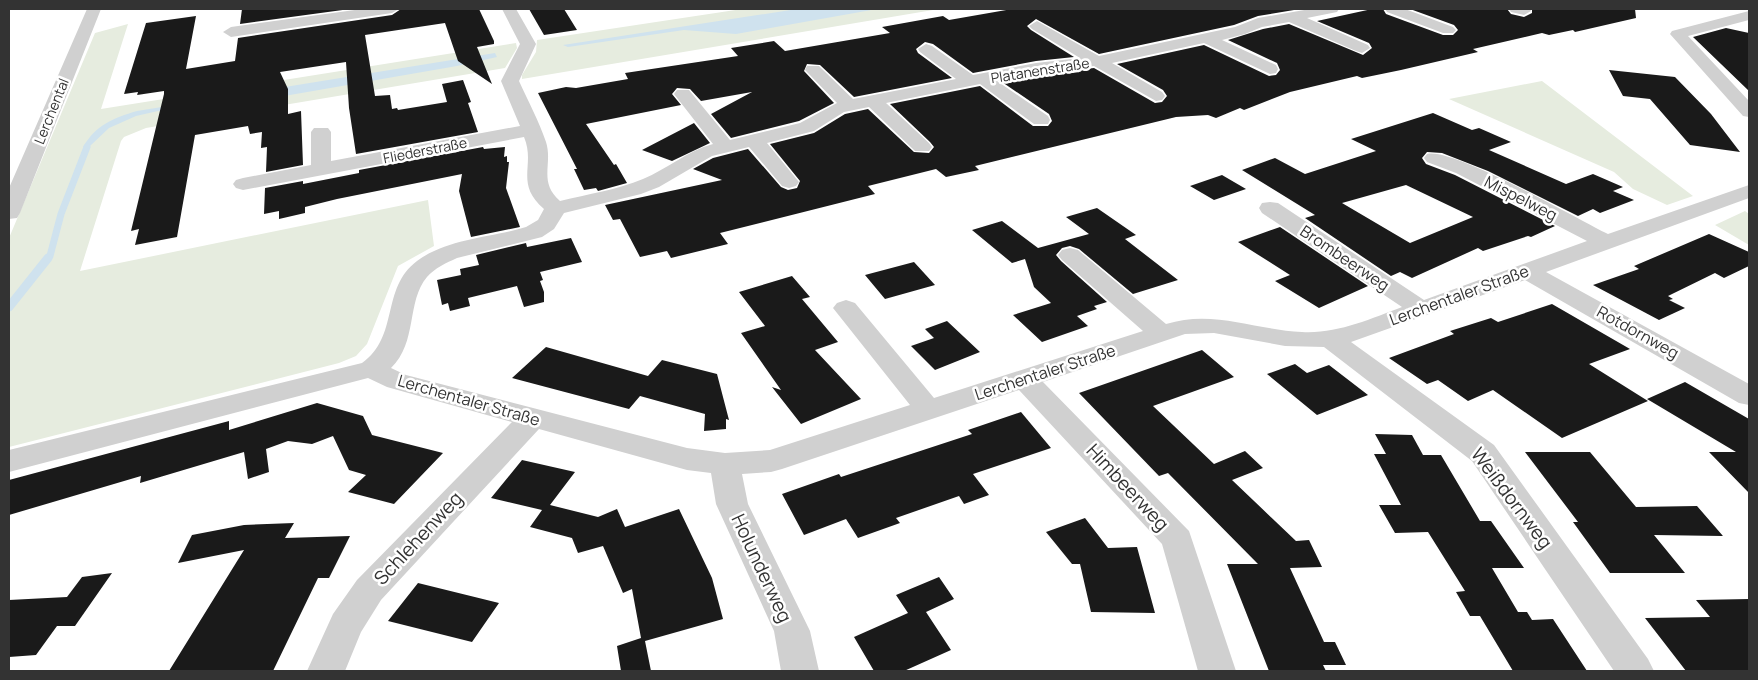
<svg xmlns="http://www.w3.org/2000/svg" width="1758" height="680" font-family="Manrope,sans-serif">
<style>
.green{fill:#e6ecdf}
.water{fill:#cfe2ee}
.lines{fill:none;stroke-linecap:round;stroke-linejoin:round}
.stream-far1{stroke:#cfe2ee;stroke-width:7}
.stream{stroke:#cfe2ee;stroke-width:9}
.building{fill:#1a1a1a;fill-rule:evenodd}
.minor{fill:#d0d0d0;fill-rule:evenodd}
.labels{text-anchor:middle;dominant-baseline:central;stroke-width:5;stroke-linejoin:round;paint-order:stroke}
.far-street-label{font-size:14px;fill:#333;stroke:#fff}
.street-label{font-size:16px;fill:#333;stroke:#fff}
.near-street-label{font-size:19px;fill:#333;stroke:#fff}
</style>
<rect width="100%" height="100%" fill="#fff"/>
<path class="green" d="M742 9H939L522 79V75L536 52 537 40Z
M128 24 101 109 516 43 517 48 505 68 146 128 124 137 121 141 80 271 428 200 434 246 398 266 367 344 356 356 339 363 9 447V238L95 33Z
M1542 81 1693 196 1667 205 1633 189 1614 172 1449 99Z
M1745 211 1749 214V245L1715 225Z"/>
<path class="water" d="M797 9H877L736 34 684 30 568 47 563 45Z
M495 53 497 57 457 66 249 102 158 111 136 116 109 128 90 146 83 147C96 125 113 118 137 111Z"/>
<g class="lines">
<path class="stream-far1" d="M47 260 50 256 61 214 87 147"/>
<path class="stream" d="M9 307 48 258"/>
</g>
<path class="building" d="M242 9H350L240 24Z
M401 9H479L494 41V44L477 47 492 84 458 61 445 23 365 35 375 96 390 95 392 109 397 108 398 110 447 102 442 84 463 80 471 102 468 103 478 132 356 154 349 108 346 62 280 72 288 89V114L301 111 303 165 266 172 267 147 261 148 262 132 250 134 248 126 195 135 177 237 135 245 139 229 131 231 164 94V91L137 95 138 92 124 94 146 23 196 16 186 69 235 61 238 38 392 15Z
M529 9H564L577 30 544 35Z
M1012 9H1300L1258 16 1234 25 1099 54 1036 19 1027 26 1031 30 1074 57 1036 61 973 73 933 44 925 42 916 49 918 53 952 78 854 97 820 65 807 64 804 71 834 103 799 121 731 138 711 114 752 92 701 101 690 89 677 88 672 94 681 105 586 124 614 165 616 164 627 183 598 191 596 188 584 190 574 169H577L538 93 566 87 576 88 628 79 625 73 738 56 731 48 774 41 785 51 890 33 882 27 943 16 949 20Z
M1372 9H1383L1386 14 1443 35H1453L1458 30 1454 25 1410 9H1507L1511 14 1524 17 1532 13V9H1635L1636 18 1575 32 1573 30 1549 35 1542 33 1473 49 1478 52 1401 70 1362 78 1357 76 1290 92 1244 110 1240 108 1216 118 1208 115 1176 117 975 166 979 170 946 177 936 169 868 186 875 194 720 233 728 244 671 258 667 251 640 257 620 219 613 220 605 205 722 180 693 169 713 158 748 149 781 187 788 190 797 188 800 181 770 144 814 133 845 114 868 109 914 152 929 153 934 147 930 142 890 104 980 86 1033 126H1048L1052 121 1049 114 1002 82 1036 75 1094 68 1155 103 1162 102 1167 96 1163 90 1117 64 1204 45 1269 76 1276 75 1280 70 1277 63 1228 40 1263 29 1289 24 1363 55 1372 48 1369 43 1317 21Z
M1726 28 1749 33V91L1693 37Z
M1609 70 1675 77 1711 114 1740 152 1690 145 1650 99 1623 96Z
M1433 113 1472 130 1479 128 1511 142 1489 150 1566 184 1593 174 1623 187 1613 191 1634 200 1600 213 1593 209 1578 216 1488 171 1442 153 1427 152 1422 158 1426 164 1455 175 1555 226 1531 237 1528 236 1483 251 1478 248 1412 278 1400 272 1391 276 1305 218 1315 215 1242 170 1275 158 1305 174 1376 151 1351 139ZM1406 185 1473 217 1410 243 1342 203Z
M694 123 710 143 672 161 642 150Z
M483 147 484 149 505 147 504 157 507 156V162H509L506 188 520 227 471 237 459 191 462 174 337 199 305 207V213L279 219V211L264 214 265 188 303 181V184L359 173V170Z
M1222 175 1246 189 1214 200 1190 186Z
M1097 208 1136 235 1125 239 1178 280 1133 294 1079 249 1070 246 1062 248 1056 255 1061 261 1107 302 1094 306 1097 309 1077 316 1088 326 1042 342 1013 315 1051 303 1034 287 1025 259 1012 263 972 230 1002 221 1038 248 1089 234 1066 217Z
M1280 227 1368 286 1319 308 1275 281 1290 275 1238 242Z
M1709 234 1749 252V266L1724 278 1715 273 1668 296 1673 299 1669 300 1685 308 1659 320 1593 285 1639 269 1634 266Z
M571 238 582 262 540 272 543 280 540 281 544 292V302L524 307 517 286 468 298 470 306 450 311 448 303 442 305 437 280 461 275 460 269 479 265 476 255 526 243 527 247Z
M914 262 935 285 885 299 865 275Z
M792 276 810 297 802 299 838 342 815 350 861 399 801 424 772 387 781 390 741 333 765 326 739 292Z
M1552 304 1630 349 1589 364 1648 401 1562 438 1493 390 1468 401 1438 380 1427 384 1389 358 1454 334 1450 331 1491 318 1498 322Z
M947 321 980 352 935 370 911 346 934 338 925 329Z
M546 347 648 376 662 360 717 374 729 420 726 419V429L704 431 705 414 640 396 629 409 512 378Z
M1202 350 1234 377 1153 406 1214 464 1245 451 1263 468 1232 480 1296 541 1309 540 1322 567 1290 568 1324 642H1335L1346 665H1323L1326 671H1269L1227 564H1258L1168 473 1159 476 1079 393Z
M1295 364 1307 373 1329 365 1368 395 1317 415 1267 374Z
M1685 382 1749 419V493L1709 452H1736L1647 399Z
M317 403 363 416 372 435 443 453 394 504 348 492 366 475 349 470 333 436 312 444 288 441 266 449 269 472 248 479 244 452 140 483 141 476 9 515V480L229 421V430Z
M1021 412 1051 448 973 474 989 495 964 504 959 496 896 518 900 523 858 538 846 519 804 535 782 494 839 474 841 477 972 434 968 430Z
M1375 434 1412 435 1423 455H1441L1480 521H1491L1524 568H1492L1518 612H1527L1532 620 1553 619 1587 671H1513L1480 616H1470L1456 592 1465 591 1428 532 1395 533 1379 505H1401L1374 454H1386Z
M1525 452H1590L1636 507 1697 506 1723 536 1654 535 1685 573H1610L1573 522H1578Z
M522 460 575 472 550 505 598 517 617 509 625 527 679 509 712 578 723 619 645 641 651 671H621L617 646 641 638 632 589 623 593 603 546 578 553 572 538 530 527 542 510 491 498Z
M1085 518 1108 548 1137 547 1155 613 1091 612 1080 564H1072L1046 532Z
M294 523 285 538 350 536 329 578H318L273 671H169L244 550 178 563 192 535 244 525Z
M112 573 75 626H57L36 655 9 657V600L67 597 82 577Z
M939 577 954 599 926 612 951 650 904 671H874L854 637 908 613 896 595Z
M418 583 499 603 472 642 388 621Z
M1749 599V671H1686L1645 618 1710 617 1696 600Z"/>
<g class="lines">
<path class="minor" d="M87 9H101L20 213 17 218 9 219V188Z
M362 9H399L392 13 231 37 223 32 231 27Z
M502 9H516L536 44 519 81C528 101 539 121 546 142 553 164 538 182 560 201 588 194 617 190 643 179 667 169 687 151 713 144L674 94 677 90H689L730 140 800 123 837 103 805 70 807 66H819L853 99 956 79 920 52 918 49 926 44 932 46 973 75 1036 63 1080 58 1032 29 1029 26 1037 21 1099 56 1235 27 1258 18 1310 9H1339L1337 12 1307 18 1368 45 1370 48 1362 53 1356 51 1289 22 1262 27 1245 34 1222 40 1276 65 1278 69 1276 73 1270 74 1204 43 1112 63 1162 92 1165 96 1162 100 1156 101 1094 66 1036 73 997 81 1048 116 1050 120 1048 124H1034L980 84 886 103 929 143 932 147 929 151H915L869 107 844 112 814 131 767 143 799 182 796 186 789 188 782 186 749 147 712 156 659 187 641 194 564 213 554 229 542 237 457 258C446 263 435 268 427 277 406 302 418 342 391 368L406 375 687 448 725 453 770 450 910 405 837 313 833 308 837 303 846 300 855 303 934 398 1143 331 1062 260 1058 255 1062 250 1070 248 1078 250 1166 324C1213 309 1255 330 1302 332 1337 334 1370 319 1402 307L1262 213 1259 208 1262 203 1270 202 1278 203 1424 300 1587 241 1456 173 1427 162 1424 158 1427 154C1453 147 1577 219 1608 234L1749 185V198L1546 272 1749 384V405L1739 403 1525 280 1351 342 1494 445 1648 659 1654 671H1614L1472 461 1324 347 1285 346 1214 333 1185 334 1043 382 1189 531 1236 671H1198L1162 544 1019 390 782 469 771 472 742 474 748 504 810 631 819 671H781L774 631 716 504 711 473 687 470 539 429 381 600 361 632 345 671H307L333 614 357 580 512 422 387 387 368 378 9 472V450L362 363C400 336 380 289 417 261 448 238 490 238 526 227L538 220 544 209C514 183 536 165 524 137L243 190 236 188 233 184 236 180 243 178 311 165V132L314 128H328L331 132V161L520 126 501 81 520 44Z
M1385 9H1405L1453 27 1456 30 1453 33H1443L1387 12Z
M1509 9H1530L1531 11 1524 15 1511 12Z
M1749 11V20L1688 36 1749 101V117L1743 116 1670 34 1672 31Z"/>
</g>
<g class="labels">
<g class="far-street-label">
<text transform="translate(1040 70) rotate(-9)">Platanenstraße</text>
<text transform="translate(51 111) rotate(-68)">Lerchental</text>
<text transform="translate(425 150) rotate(-11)">Fliederstraße</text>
</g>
<g class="street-label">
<text transform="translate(1521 198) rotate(27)">Mispelweg</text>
<text transform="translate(1345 258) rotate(34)">Brombeerweg</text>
<text transform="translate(1459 295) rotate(-20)">Lerchentaler Straße</text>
<text transform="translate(1638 332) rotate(29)">Rotdornweg</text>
<text transform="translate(1045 372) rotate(-18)">Lerchentaler Straße</text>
<text transform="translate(469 400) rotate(16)">Lerchentaler Straße</text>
</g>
<g class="near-street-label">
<text transform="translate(1128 487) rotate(47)">Himbeerweg</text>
<text transform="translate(1512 498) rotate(53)">Weißdornweg</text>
<text transform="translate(418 538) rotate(-47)">Schlehenweg</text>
<text transform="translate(762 568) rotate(65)">Holunderweg</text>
</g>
</g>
<rect width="1758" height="680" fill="none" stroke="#333333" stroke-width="20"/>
</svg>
